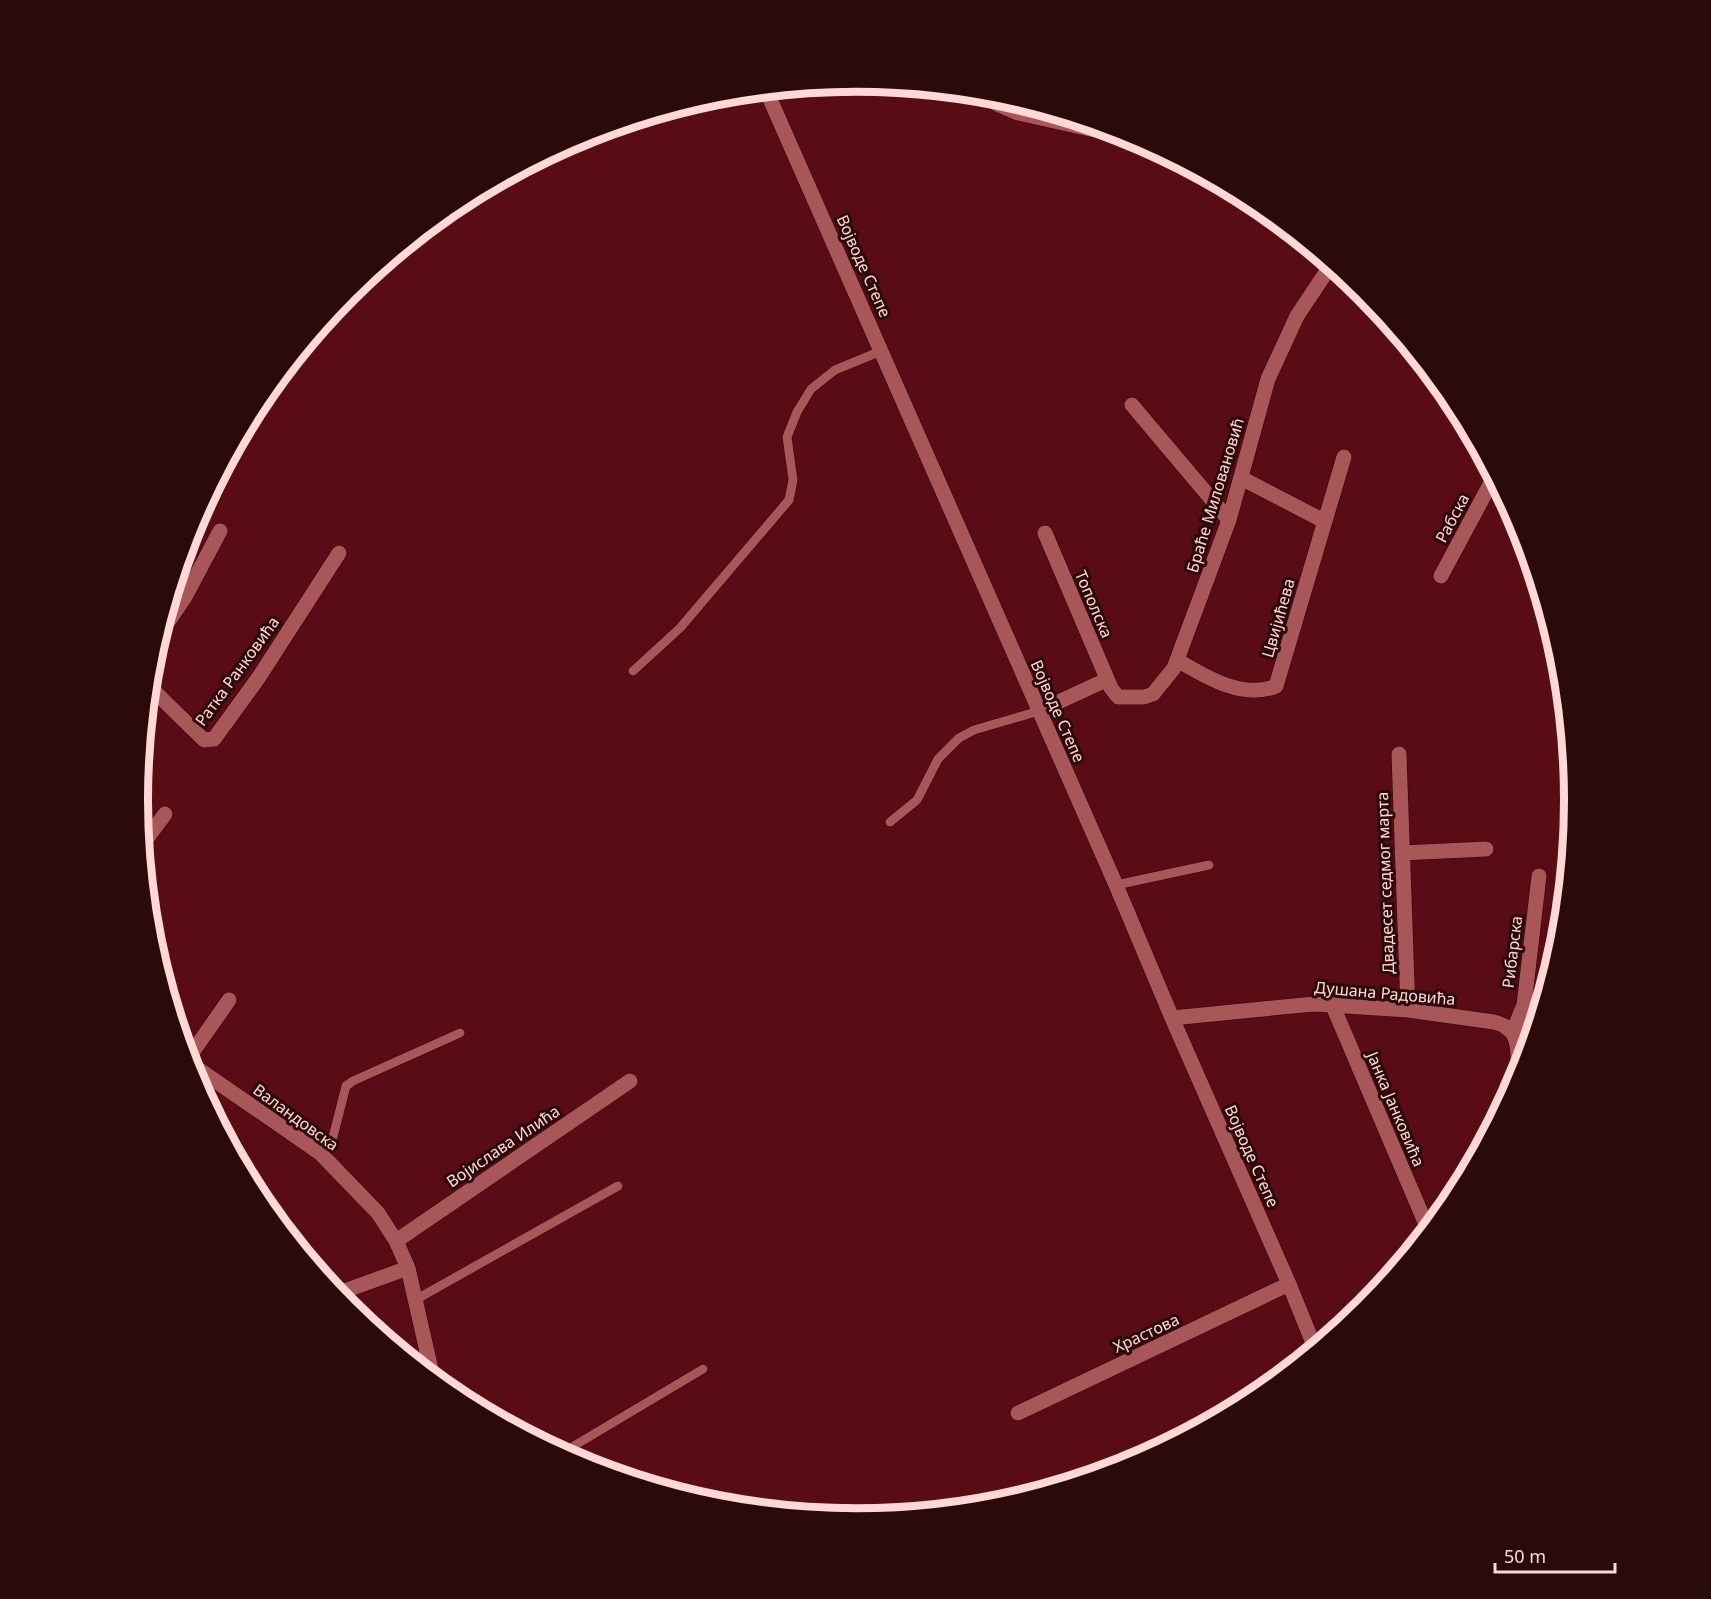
<svg xmlns="http://www.w3.org/2000/svg" width="1711" height="1599" font-family="'Noto Sans',sans-serif">
<style>
.lines{fill:none;stroke-linecap:round;stroke-linejoin:round}
.service-casing{stroke:#340005;stroke-width:10}
.minor-casing{stroke:#340005;stroke-width:16}
.service{stroke:#a85658;stroke-width:9}
.minor{stroke:#a85658;stroke-width:15}
.labels{text-anchor:middle;dominant-baseline:central;stroke-width:6;stroke-linejoin:round;paint-order:stroke}
.street-label{font-size:16px;fill:#fed8d7;stroke:#2b0a0c}
.rim{fill:none;stroke:#fed8d7;stroke-width:8}
</style>
<rect width="100%" height="100%" fill="#590c16"/>
<g class="lines">
<defs>
<path id="service" d="M633 671 680 628 789 500 793 480 787 437 797 412 811 389 835 370 881 351
M890 822 917 800 938 759 959 738 974 730 1039 711
M1116 885 1209 865
M320 1153 333 1137 346 1086 353 1081 460 1033
M415 1300 618 1186
M562 1453 703 1369"/>
<path id="minor" d="M766 90 1116 885 1172 1018 1289 1284 1315 1348
M980 93 997 104 1018 113 1139 140
M1132 405 1229 520
M1241 478 1324 521
M1045 533 1111 688 1118 697H1144L1153 694 1174 668 1229 520 1268 379 1297 316 1331 265
M1441 576 1494 477
M157 638 185 597 220 531
M1177 660C1206 677 1243 700 1276 686L1344 457
M148 685 204 740 214 739 259 677 339 553
M1039 711 1106 680
M1399 754 1408 1010
M142 845 165 814
M1402 853 1486 849
M1332 1004 1428 1229
M1172 1018 1314 1004 1408 1010 1494 1022C1522 1029 1517 1050 1519 1074
M1513 1031 1524 1005 1539 876
M187 1060 229 1000
M188 1062 320 1153 378 1213 396 1241 408 1268 433 1378
M396 1241 630 1081
M336 1294 408 1268
M1018 1413 1289 1284
M895 1514 899 1513"/>
</defs>
<use href="#service" class="service-casing"/>
<use href="#minor" class="minor-casing"/>
<use href="#service" class="service"/>
<use href="#minor" class="minor"/>
</g>
<g class="labels">
<g class="street-label">
<text transform="translate(864 266) rotate(66)">Војводе Степе</text>
<text transform="translate(1215 495) rotate(-73)">Браће Миловановић</text>
<text transform="translate(1452 518) rotate(-62)">Рабска</text>
<text transform="translate(1094 604) rotate(67)">Тополска</text>
<text transform="translate(1278 618) rotate(-74)">Цвијићева</text>
<text transform="translate(237 671) rotate(-54)">Ратка Ранковића</text>
<text transform="translate(1058 711) rotate(66)">Војводе Степе</text>
<text transform="translate(1385 883) rotate(-92)">Двадесет седмог марта</text>
<text transform="translate(1512 952) rotate(-83)">Рибарска</text>
<text transform="translate(1385 993) rotate(5)">Душана Радовића</text>
<text transform="translate(1396 1109) rotate(67)">Јанка Јанковића</text>
<text transform="translate(296 1117) rotate(36)">Валандовска</text>
<text transform="translate(503 1146) rotate(-34)">Војислава Илића</text>
<text transform="translate(1252 1156) rotate(66)">Војводе Степе</text>
<text transform="translate(1146 1333) rotate(-25)">Храстова</text>
</g>
</g>
<path d="M0 0H1711V1599H0ZM148 800a708 708 0 1 1 1416 0a708 708 0 1 1-1416 0Z" fill="#2b0a0c" fill-rule="evenodd"/>
<path class="rim" d="M148 800a708 708 0 1 1 1416 0a708 708 0 1 1-1416 0Z"/>
<path d="M1495 1563v9h120v-9" fill="none" stroke="#fed8d7" stroke-width="3"/>
<text x="1504" y="1563" font-size="18" fill="#fed8d7" stroke="#2b0a0c" stroke-width="4.5" paint-order="stroke">50 m</text>
</svg>
